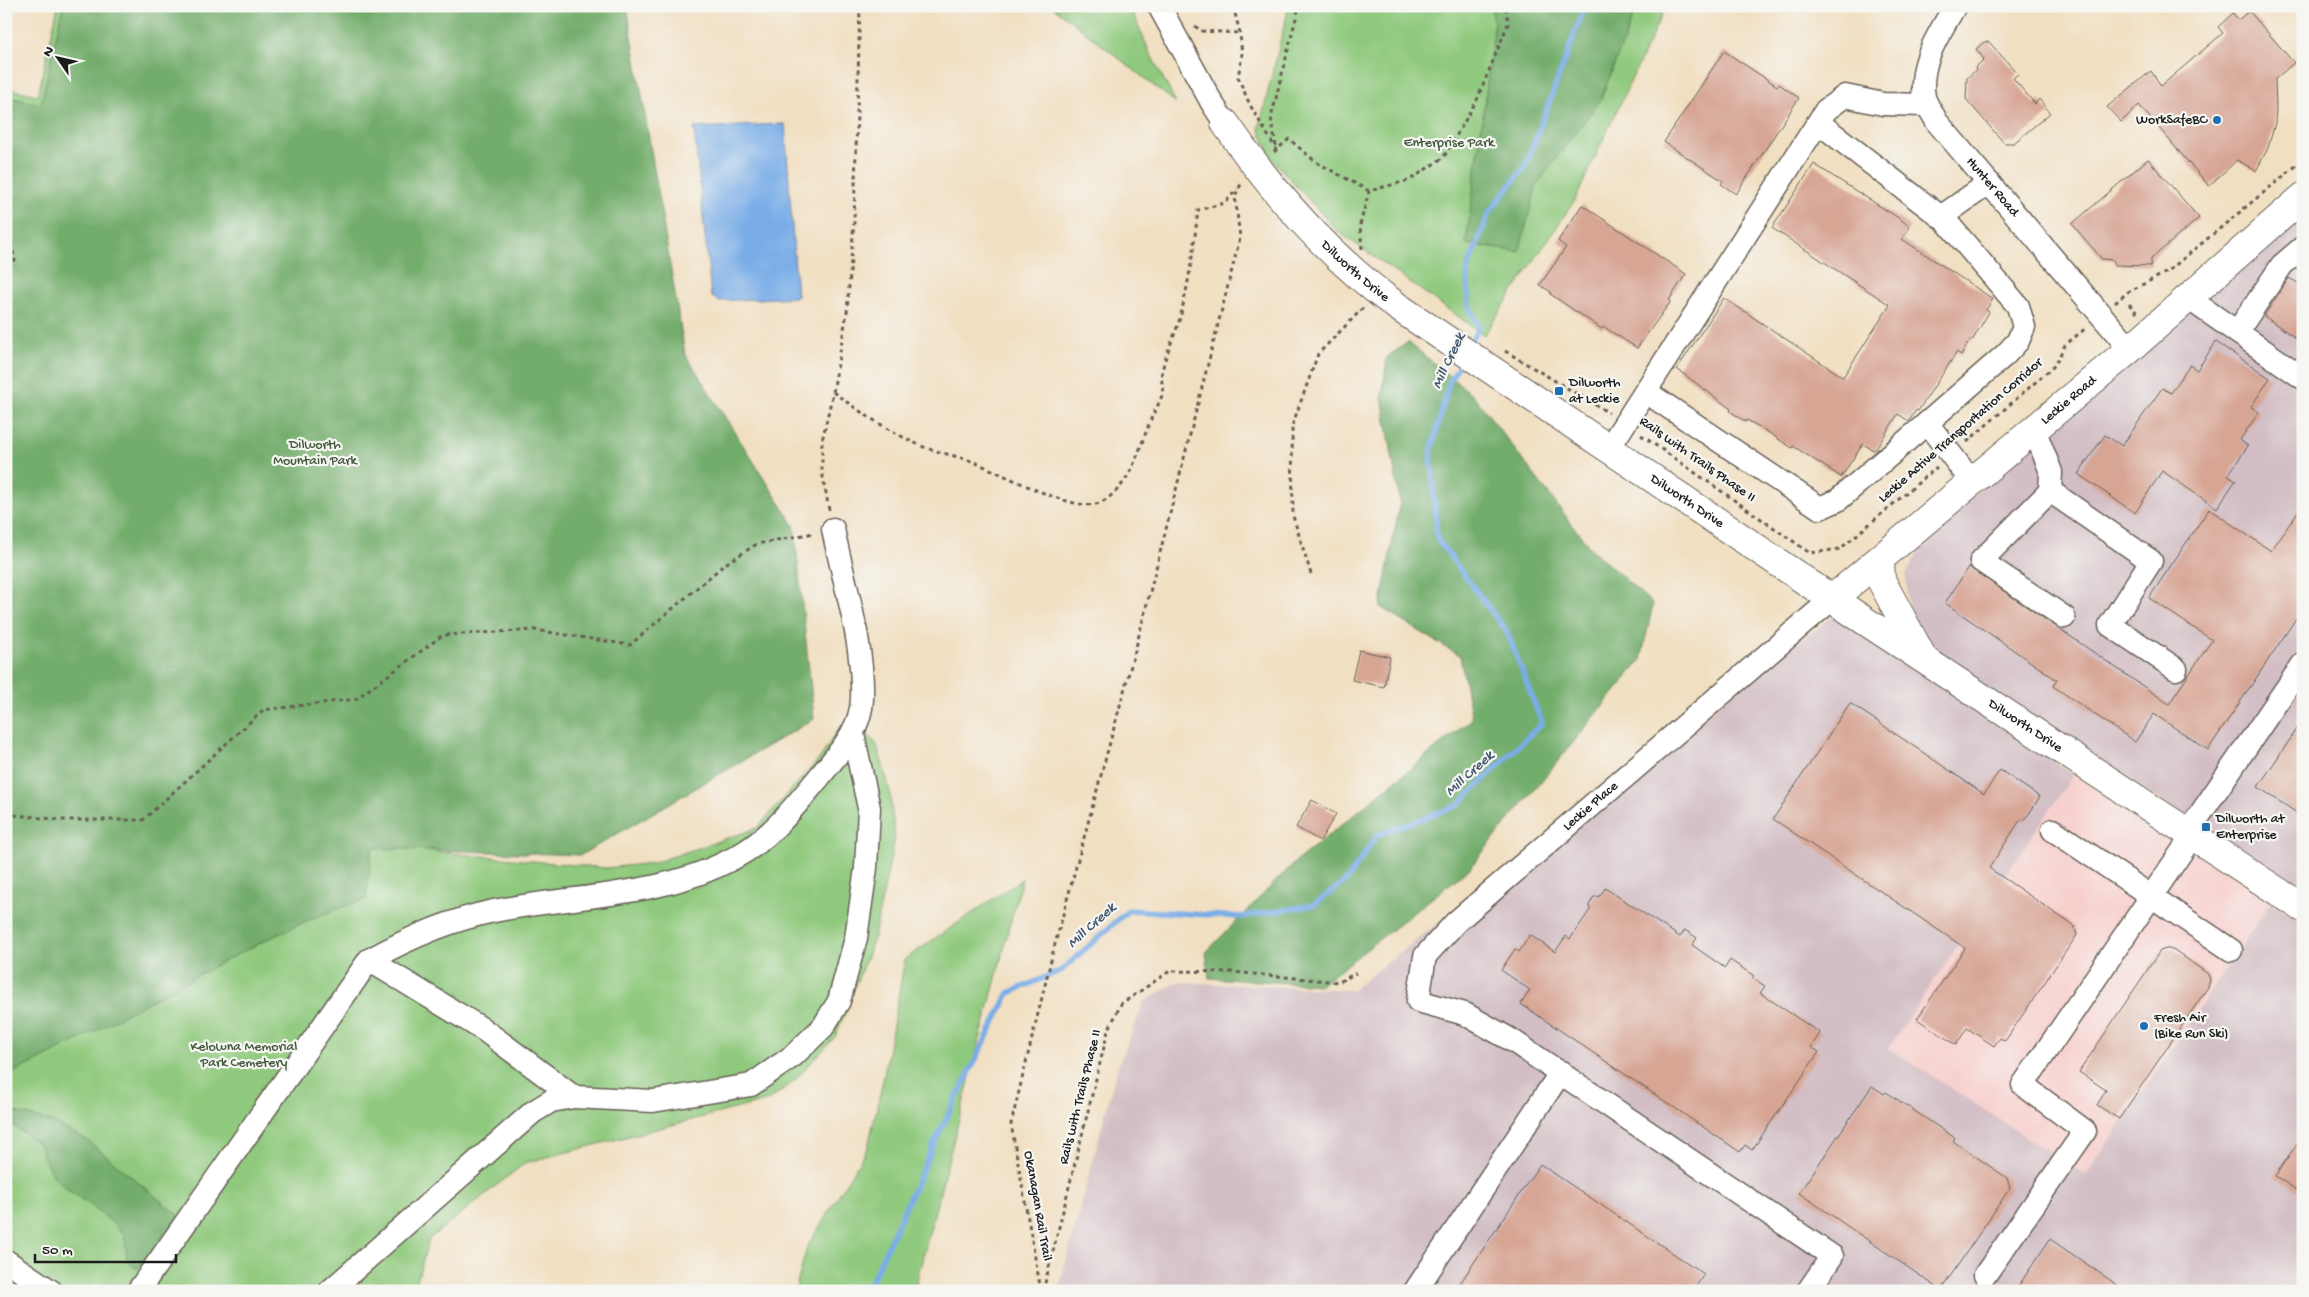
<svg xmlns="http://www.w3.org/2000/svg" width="2309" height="1297" font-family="'Gochi Hand',sans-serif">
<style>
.built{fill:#f7d0ce}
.industrial{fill:#d2bec4}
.green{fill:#8fc97d;stroke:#56724c}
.forest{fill:#73ad6c;stroke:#486444}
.water{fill:#7aade7;stroke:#4b6482}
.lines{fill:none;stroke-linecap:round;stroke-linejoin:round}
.stream{stroke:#7aade7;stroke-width:5.5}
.building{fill:#d7a594}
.minor-casing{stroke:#676056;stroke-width:25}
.major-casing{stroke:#676056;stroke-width:30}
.path{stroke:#676056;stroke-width:3;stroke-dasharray:4 4;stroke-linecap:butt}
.minor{stroke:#fff;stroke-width:22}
.major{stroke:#fff;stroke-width:28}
.poi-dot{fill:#1f6fb2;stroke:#f6f6f2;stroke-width:2}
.labels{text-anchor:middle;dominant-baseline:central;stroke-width:4.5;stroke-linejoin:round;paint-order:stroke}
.poi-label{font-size:14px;fill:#1c1c1c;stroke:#f6f6f2;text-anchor:start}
.park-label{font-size:14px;fill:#44593e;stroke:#f6f6f2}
.street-label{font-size:14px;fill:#1c1c1c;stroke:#f6f6f2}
.water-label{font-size:15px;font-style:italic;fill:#42566d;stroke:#f6f6f2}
</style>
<rect width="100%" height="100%" fill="#f6f6f2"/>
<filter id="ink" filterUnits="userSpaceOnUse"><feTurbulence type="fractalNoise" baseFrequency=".02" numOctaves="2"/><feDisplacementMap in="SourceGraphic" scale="10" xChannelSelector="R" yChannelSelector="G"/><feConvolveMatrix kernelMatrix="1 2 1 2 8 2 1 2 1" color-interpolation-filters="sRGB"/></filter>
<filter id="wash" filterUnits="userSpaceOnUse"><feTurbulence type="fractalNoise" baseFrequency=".0096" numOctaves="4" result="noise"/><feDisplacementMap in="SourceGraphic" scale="20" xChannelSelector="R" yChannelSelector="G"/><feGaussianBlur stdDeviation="1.12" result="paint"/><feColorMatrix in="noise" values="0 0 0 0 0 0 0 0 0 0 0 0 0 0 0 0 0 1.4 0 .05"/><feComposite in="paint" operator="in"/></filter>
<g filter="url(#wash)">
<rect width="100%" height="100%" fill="#f1dfc1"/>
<path class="built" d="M2074 774 2271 902 2086 1175 1887 1048Z"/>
<path class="industrial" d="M2303 211V894L1927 650 1909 617 1906 575 1929 533Z
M1837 612 2074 774 1888 1048 2086 1175 2271 902 2303 922V1291H1058L1117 1069 1144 1002 1177 982 1352 990Z"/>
<path class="green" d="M58 6H608L373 839 440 852 606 868 653 863 757 828 821 757 840 726 865 731 877 745 889 787 895 838 873 941 835 1037 792 1083 769 1100 525 1163 429 1239 414 1291H6V88L38 95Z
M1052 6H1130L1149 51 1176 103Z
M1289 6H1666L1575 200 1484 335 1336 230 1271 158 1259 128Z
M1022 879 914 1291H795L807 1247 868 1147 883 1080 905 959Z"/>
<path class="forest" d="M63 6H627L685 354 794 525 814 719 581 855 372 848 366 899C347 906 327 912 309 920 205 966 109 1028 6 1076V97L41 104Z
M1492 6H1633L1634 14 1601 99 1537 184 1519 252 1466 244 1494 30Z
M1408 342 1474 396 1590 548 1653 604 1641 660 1469 869 1321 985 1209 978 1206 952 1294 863 1472 719 1460 656 1380 607 1400 502 1382 397 1387 357Z
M15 1112 52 1122 87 1140 179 1216 137 1269 127 1261 125 1236C115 1226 105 1215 93 1207 65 1187 49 1182 40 1145L6 1120V1113Z"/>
<path class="water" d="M785 124 797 297 718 301 711 296 694 128Z"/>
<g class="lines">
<path class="stream" d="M1468 347 1479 327 1469 307 1467 270 1489 213 1526 165 1585 6
M867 1291 940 1131 1009 993 1062 970 1129 910 1240 917 1314 905 1347 880 1377 835 1457 806 1542 723 1507 632 1437 539 1431 452 1449 383 1462 359"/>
</g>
<g id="blocks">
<path class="building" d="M2249 11 2294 63 2275 79 2276 108 2275 123 2268 148 2256 171 2237 160 2209 186 2139 105 2121 122 2107 107 2151 71 2161 86 2223 33 2218 27 2233 13 2238 20Z
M1984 42H1989L2018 74 2013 78 2035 104 2039 99 2050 113 2014 143H2004L1966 99 1967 78 1976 70 1975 68 1984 59 1976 49Z
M1724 51 1777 86 1779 84 1799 98 1736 194 1721 184 1723 181 1664 142Z
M2148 159 2199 218 2151 259V266L2115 265 2113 260 2102 259 2072 224Z
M1814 164 1900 219 1910 227 1902 239 1993 299 1986 310 1989 312 1972 341 1970 340 1961 355 1957 352 1918 411 1916 410 1909 421 1898 414 1876 449 1873 450 1863 444 1841 477 1793 446 1792 448 1763 429 1747 420 1746 422 1730 411 1731 409 1677 369 1724 298 1843 377 1890 305 1772 228Z
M1582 205 1686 274 1669 300 1671 301 1637 348 1604 327 1602 329 1550 294 1551 292 1540 285 1566 247 1558 241Z
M2289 278 2303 286V343L2264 316Z
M2216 342 2270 378 2251 407 2259 412 2240 440 2248 446 2228 475 2236 480 2217 508 2162 471 2135 513 2078 474 2105 435 2122 446 2162 388 2171 393 2190 365 2197 370Z
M2303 504V608L2208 750 2154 714 2135 742 2053 686 2057 680 1945 603 1969 567 2169 704 2212 640 2149 598 2209 509 2271 551Z
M1359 650 1390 657 1384 687 1352 680Z
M1850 703 1984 794 2000 770 2040 797 2024 821 2021 819 1989 868 2074 926 2077 935 2005 1041 2000 1038 1994 1046 1967 1028 1956 1045 1917 1019 1965 948 1773 819Z
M2303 720V817L2258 787Z
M1312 800 1336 814 1320 841 1296 827Z
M1605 888 1680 937 1685 930 1697 938 1692 945 1725 968 1730 960 1754 976 1752 978 1765 986 1760 993 1820 1033 1811 1047 1819 1052 1752 1150 1745 1145 1740 1152 1521 1004 1530 990 1501 970 1515 949 1519 952 1530 935 1555 952 1566 936 1570 939 1590 910 1589 905 1594 897 1600 896Z
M2166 949H2173L2208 974 2210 980 2208 987 2119 1119 2097 1105 2106 1090 2079 1072 2160 951Z
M1872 1086 1884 1094 1886 1092 1955 1138 1953 1141 2007 1178 2010 1188 1941 1290 1799 1193Z
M2303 1135V1194L2275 1176Z
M1540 1164 1704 1274 1693 1291H1455Z
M2050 1239 2126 1291H2015Z"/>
</g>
</g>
<g filter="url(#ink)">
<use href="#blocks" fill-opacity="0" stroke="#676056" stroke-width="1"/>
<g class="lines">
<defs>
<g id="minor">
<path d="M1159 6 1212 103 1225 123"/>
<path id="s1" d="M1955 6C1939 34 1918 63 1924 97 1926 105 1933 114 1937 122L2130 349"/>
<path d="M1819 123 1946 221 2018 306 2024 327 2018 341 2005 355 1927 423"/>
<path d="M1941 217 1989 183"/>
<path d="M2188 298 2303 378"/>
<path d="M2237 332 2282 265 2303 247"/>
<path d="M1646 392 1820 508 1838 500 1927 423 1972 482"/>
<path d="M2034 429 2051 472 2050 491 2151 561 2110 625 2176 669"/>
<path d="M1609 448 1826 110 1845 96 1883 104 1927 105"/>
<path d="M2050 491 1981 561 2064 617"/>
<path d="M2053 830 2231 950"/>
<path d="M2188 832 2303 664"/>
<path d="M369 960 484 1030 574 1097 653 1101 751 1085 793 1056 823 1027 839 1001 856 938 866 868 869 808 853 734"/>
<path d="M6 1261 51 1291"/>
<path d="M1985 1275 2085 1131 2023 1085 2193 835"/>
<path d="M138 1291 369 960C407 939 450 920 494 911 578 894 671 898 746 851 776 832 798 802 821 775 839 752 861 730 862 699 864 643 844 584 833 529"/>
<path d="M330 1291 533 1112 551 1101 574 1097"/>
<path d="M1415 1291 1561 1072"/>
<path id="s2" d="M1808 1291 1832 1256 1513 1041 1465 1014 1418 1001 1425 956 1456 922 1832 599"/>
</g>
<g id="major">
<path id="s3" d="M1225 123C1273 193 1329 257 1398 307L1859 617 2303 908"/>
<path d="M1880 560 1881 580 1923 658"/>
<path id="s4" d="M1832 599 2130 349 2303 197"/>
</g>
</defs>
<use href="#minor" class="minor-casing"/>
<use href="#major" class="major-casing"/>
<path class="path" d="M1233 6 1240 33 1242 56 1238 77 1250 105 1276 149
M1195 26 1201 31 1240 33
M1276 146 1271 118 1299 6
M1274 152 1289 139 1316 162 1369 191 1410 180 1444 157 1477 100 1508 24 1506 6
M6 220 15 260 6 263
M1362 249 1360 225 1369 191
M2115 303 2128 292 2167 272 2303 160
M2129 304 2137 313
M1505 351 1609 413
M833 392C860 412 887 430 917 444 934 452 954 455 971 461 999 471 1074 514 1099 503 1131 489 1139 448 1151 419 1154 411 1160 403 1162 395 1164 387 1160 379 1162 372 1165 354 1175 336 1180 318 1189 283 1194 246 1198 210L1225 203 1237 189
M1641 435 1810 553 1840 549 1937 467
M1967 442 2055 365 2065 345 2086 328
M829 510 822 471V441L833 392 847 312 854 222 860 6
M1311 574 1293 516 1292 426 1318 354 1364 307
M6 814 61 820H143L263 710 356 699 443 635 535 630 630 645 725 564 757 544 814 533
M1041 1291 1011 1124 1055 944 1136 647 1240 238 1235 196 1241 184
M1043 1291 1108 1031 1121 1004 1170 971 1232 972 1339 982 1356 973"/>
<use href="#minor" class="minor"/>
<use href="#major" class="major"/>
</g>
</g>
<g class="poi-dot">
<circle cx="2217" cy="120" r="5"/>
<rect x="1554" y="386" width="10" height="10" rx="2.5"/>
<rect x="2201" y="822" width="10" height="10" rx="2.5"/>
<circle cx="2144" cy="1026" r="5"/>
</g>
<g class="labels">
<g class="poi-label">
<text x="2207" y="120" text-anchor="end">WorkSafeBC</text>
<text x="1569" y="383">Dilworth<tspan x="1569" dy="16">at Leckie</tspan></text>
<text x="2216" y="819">Dilworth at<tspan x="2216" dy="16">Enterprise</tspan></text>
<text x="2154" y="1018">Fresh Air<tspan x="2154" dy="16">(Bike Run Ski)</tspan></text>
</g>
<g class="park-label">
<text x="1449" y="143">Enterprise Park</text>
<text x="315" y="445">Dilworth<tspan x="315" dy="16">Mountain Park</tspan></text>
<text x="244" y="1047">Kelowna Memorial<tspan x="244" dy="16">Park Cemetery</tspan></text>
</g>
<g class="street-label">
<text stroke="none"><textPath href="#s1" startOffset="212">Hunter Road</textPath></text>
<text stroke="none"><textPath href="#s3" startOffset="198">Dilworth Drive</textPath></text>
<text stroke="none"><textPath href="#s4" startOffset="309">Leckie Road</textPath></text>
<text transform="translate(1961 431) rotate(-41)">Leckie Active Transportation Corridor</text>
<text transform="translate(1697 460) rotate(35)">Rails with Trails Phase II</text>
<text stroke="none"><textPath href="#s3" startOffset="602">Dilworth Drive</textPath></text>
<text stroke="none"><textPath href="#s3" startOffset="1008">Dilworth Drive</textPath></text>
<text stroke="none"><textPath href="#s2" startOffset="800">Leckie Place</textPath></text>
<text transform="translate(1081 1097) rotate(-76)">Rails with Trails Phase II</text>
<text transform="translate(1037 1206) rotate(80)">Okanagan Rail Trail</text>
</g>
<g class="water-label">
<text transform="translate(1449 361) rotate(-65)">Mill Creek</text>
<text transform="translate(1470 774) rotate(-42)">Mill Creek</text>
<text transform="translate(1092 926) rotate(-42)">Mill Creek</text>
</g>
</g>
<rect width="2309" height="1297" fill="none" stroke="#f6f6f2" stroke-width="25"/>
<g transform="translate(58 58) rotate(304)" stroke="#f6f6f2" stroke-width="4" paint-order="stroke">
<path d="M0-4L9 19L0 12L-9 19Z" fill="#1c1c1c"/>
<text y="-8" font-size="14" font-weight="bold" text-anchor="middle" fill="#1c1c1c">N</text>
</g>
<path d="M35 1254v8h141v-8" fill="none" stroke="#1c1c1c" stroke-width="2.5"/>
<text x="42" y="1254" font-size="15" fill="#1c1c1c" stroke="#f6f6f2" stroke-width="4" paint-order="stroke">50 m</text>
</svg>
